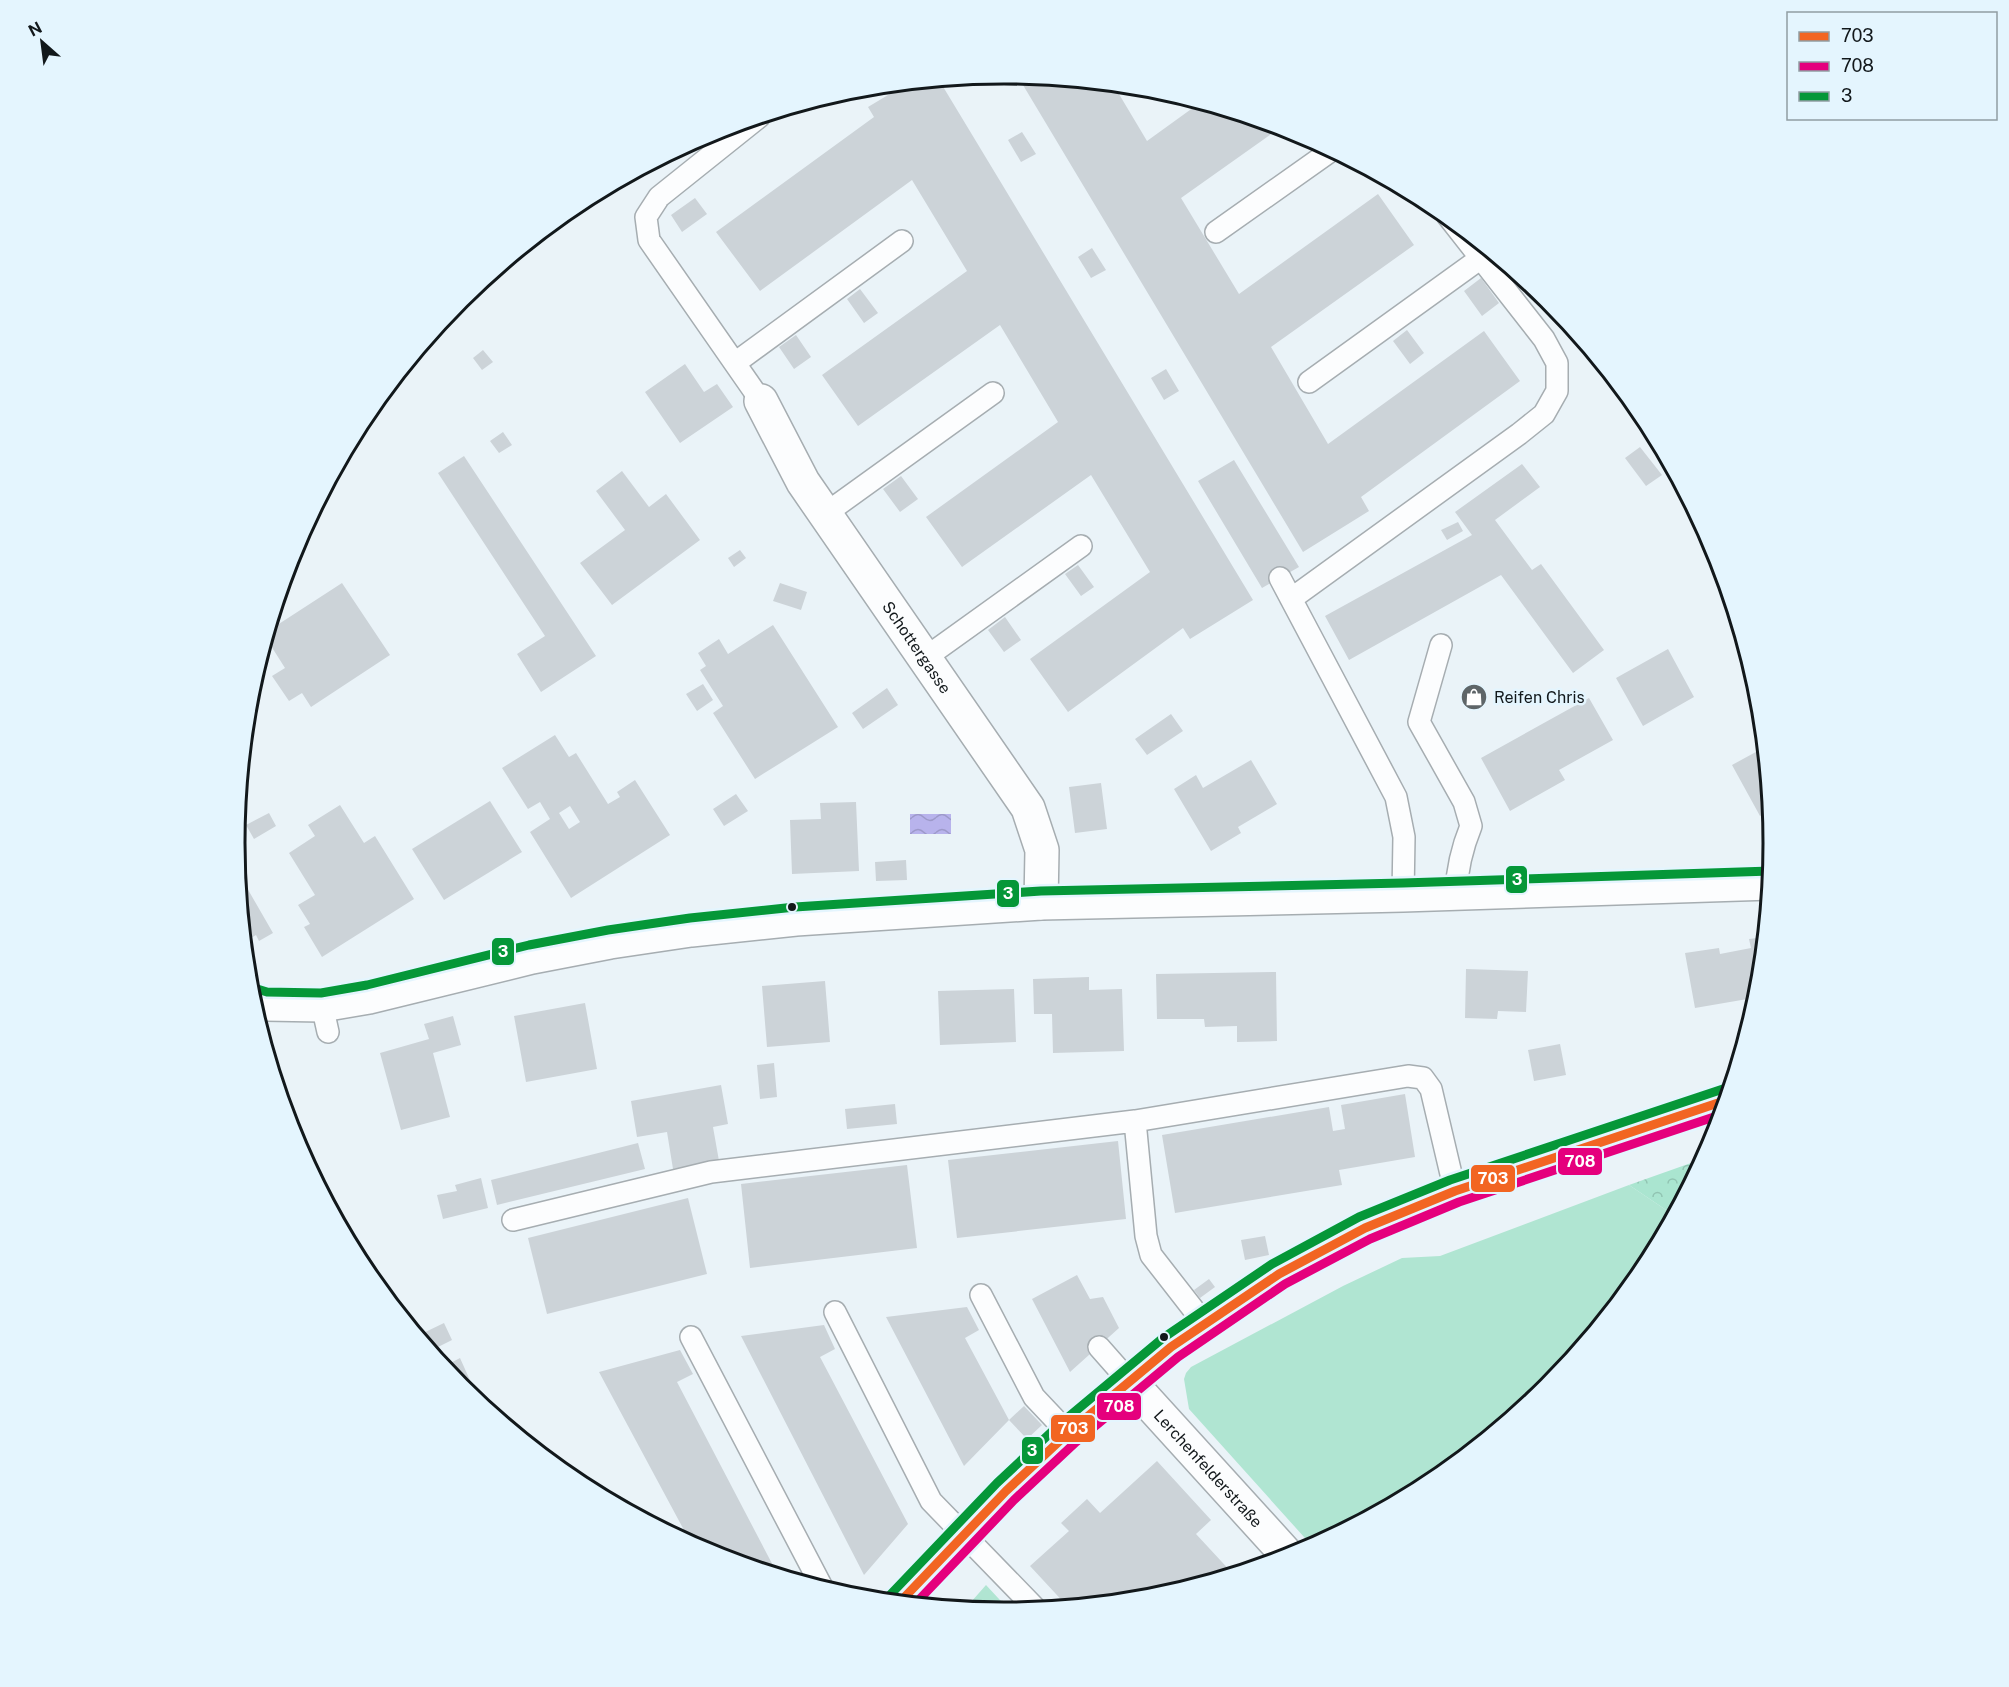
<svg xmlns="http://www.w3.org/2000/svg" width="2009" height="1687" font-family="'Public Sans',sans-serif">
<style>
.grass{fill:#b0e5d2}
.forest{fill:url(#forest-crowns)}
.water{fill:url(#water-waves)}
.building{fill:#ccd3d8;fill-rule:evenodd}
.lines{fill:none;stroke-linecap:round;stroke-linejoin:round}
.service-casing{stroke:#a6adb1;stroke-width:24}
.minor-casing{stroke:#a6adb1;stroke-width:36}
.secondary-casing{stroke:#a6adb1;stroke-width:36}
.service{stroke:#fcfdfe;stroke-width:21}
.minor{stroke:#fcfdfe;stroke-width:33}
.secondary{stroke:#fcfdfe;stroke-width:33}
.bus-1-casing{stroke:#e4f5fe;stroke-width:14}
.bus-2-casing{stroke:#e4f5fe;stroke-width:14}
.bus-3-casing{stroke:#e4f5fe;stroke-width:14}
.bus-1{stroke:#f26522;stroke-width:9}
.bus-2{stroke:#e5007d;stroke-width:9}
.bus-3{stroke:#059738;stroke-width:9}
.bus-dot{fill:#12181b;stroke:#e4f5fe;stroke-width:2}
.labels{text-anchor:middle;dominant-baseline:central;stroke-width:5;stroke-linejoin:round;paint-order:stroke}
.street-label{font-size:16px;fill:#12181b;stroke:#e4f5fe}
.poi-label{font-size:16px;fill:#12181b;stroke:#e4f5fe;text-anchor:start}
.rim{fill:none;stroke:#12181b;stroke-width:3}
.line-badge{stroke:#e4f5fe;stroke-width:2}
.badge-label{font-size:16px;text-anchor:middle;font-weight:bold;fill:#fff}
</style>
<defs>
<pattern id="forest-crowns" width="20" height="18" patternUnits="userSpaceOnUse" patternTransform="scale(1.5)"><rect width="20" height="18" fill="#aae5d0"/><path d="M2 6a3 3 0 1 1 6 0M12 15a3 3 0 1 1 6 0" fill="none" stroke="#91c4b2"/></pattern>
<pattern id="water-waves" width="16" height="10" patternUnits="userSpaceOnUse" patternTransform="scale(1.5)"><rect width="16" height="10" fill="#b8b3ec"/><path d="M0 5q4-4 8 0t8 0" fill="none" stroke="#9d99ca"/></pattern>
</defs>
<rect width="100%" height="100%" fill="#eaf3f8"/>
<path class="grass" d="M1629 1185 1675 1216 1645 1272 1549 1388 1432 1484 1313 1547 1189 1409 1184 1379 1186 1373 1191 1367 1343 1286 1402 1258 1440 1256Z
M986 1585 1012 1613 964 1610Z"/>
<path class="forest" d="M1705 1158 1675 1216 1629 1185Z"/>
<path class="water" d="M910 814H951V834H910Z"/>
<path class="building" d="M1017 75 1113 84 1147 141 1201 102 1281 127 1181 198 1239 294 1378 194 1414 245 1271 347 1328 444 1484 331 1520 381 1361 497 1369 511 1303 552Z
M939 80 1253 600 1190 639 1183 628 1068 712 1030 659 1150 572 1091 475 962 567 926 517 1058 422 1000 325 858 426 822 375 967 271 912 180 760 291 716 232 874 117 868 107 908 83Z
M1022 132 1036 154 1021 162 1008 140Z
M1363 166 1373 172 1378 174 1372 179Z
M695 198 707 214 682 232 671 215Z
M1092 248 1106 270 1091 278 1078 257Z
M1481 278 1499 303 1482 316 1464 291Z
M860 289 878 313 864 323 847 299Z
M1407 330 1424 353 1410 364 1393 341Z
M796 335 811 357 794 369 779 347Z
M483 350 493 362 482 370 473 358Z
M685 364 704 392 717 384 733 407 680 443 645 392Z
M1166 369 1179 391 1164 400 1151 378Z
M503 432 512 445 499 453 490 441Z
M1640 447 1662 475 1646 486 1625 458Z
M464 456 596 656 541 692 517 654 545 636 438 473Z
M1234 460 1299 567 1262 588 1198 481Z
M1522 464 1540 487 1495 520 1532 570 1541 564 1604 650 1573 673 1501 575 1349 660 1325 616 1472 535 1455 512Z
M622 471 649 507 666 494 700 540 612 605 580 563 625 530 596 491Z
M901 476 918 499 900 512 883 489Z
M1458 522 1463 531 1447 540 1441 530Z
M740 550 746 558 734 567 728 558Z
M1078 565 1094 587 1081 596 1065 574Z
M342 583 390 655 311 707 302 693 289 701 272 676 285 668 266 638 268 631Z
M780 583 807 592 801 610 773 601Z
M1005 617 1021 640 1004 652 988 630Z
M773 625 838 727 755 779 713 713 723 706 700 670 706 666 698 653 719 639 728 654Z
M1668 649 1694 697 1643 726 1616 678Z
M703 684 713 700 697 711 686 694Z
M887 688 898 705 863 729 852 713Z
M1589 698 1613 740 1559 770 1565 780 1510 811 1481 758Z
M1171 714 1183 731 1147 755 1135 739Z
M555 735 569 757 576 753 608 804 620 797 617 792 635 780 670 835 571 898 530 832 550 819 540 802 528 809 502 768ZM570 806 580 822 569 829 559 813Z
M1765 747 1771 809 1760 816 1732 765Z
M1251 760 1277 804 1238 827 1241 833 1211 851 1174 789 1196 775 1203 788Z
M1101 783 1107 829 1075 833 1069 787Z
M736 794 748 811 724 826 713 809Z
M490 801 522 852 444 900 412 849Z
M856 802 859 871 792 874 790 820 821 819 820 803Z
M340 805 364 843 375 836 414 899 322 957 304 927 310 924 298 905 315 895 289 853 315 836 308 825Z
M269 813 276 826 254 839 246 825Z
M906 860 907 880 876 881 875 862Z
M237 865 245 879 243 881 273 933 259 941 256 935 246 941 244 940Z
M1765 937 1763 958 1753 960 1759 997 1695 1008 1685 953 1719 948 1720 954 1751 948 1749 939Z
M1466 969 1528 971 1526 1012 1498 1011 1497 1019 1465 1018Z
M1276 972 1277 1041 1237 1042V1026L1205 1027 1204 1019H1157L1156 974Z
M1089 977V990L1122 989 1124 1051 1053 1053 1052 1014H1034L1033 979Z
M825 981 830 1042 767 1047 762 986Z
M1014 989 1016 1042 940 1045 938 991Z
M585 1003 597 1069 526 1082 514 1016Z
M453 1016 461 1045 433 1053 450 1117 401 1130 380 1053 429 1039 424 1024Z
M1560 1044 1566 1075 1534 1081 1528 1050Z
M774 1063 777 1097 760 1099 757 1065Z
M721 1085 728 1124 713 1127 719 1161 673 1169 667 1132 637 1137 631 1101Z
M1405 1094 1415 1157 1339 1170 1342 1185 1175 1213 1162 1135 1329 1107 1333 1131 1345 1129 1341 1105Z
M895 1104 897 1124 847 1129 845 1109Z
M1118 1141 1126 1219 957 1238 948 1160Z
M638 1143 645 1169 497 1205 491 1180Z
M907 1165 917 1248 750 1268 741 1184Z
M481 1178 488 1208 443 1219 437 1195 457 1191 455 1185Z
M688 1198 707 1274 547 1314 528 1238Z
M1265 1236 1269 1255 1245 1260 1241 1240Z
M1077 1275 1090 1299 1103 1297 1119 1328 1070 1372 1032 1299Z
M1209 1279 1215 1287 1200 1298 1194 1290Z
M967 1307 979 1330 965 1338 1009 1420 964 1466 886 1317Z
M444 1323 452 1340 430 1351 417 1336Z
M824 1325 835 1349 820 1357 908 1524 864 1575 741 1336Z
M680 1350 693 1374 677 1382 778 1575 710 1555 692 1545 599 1372Z
M460 1358 481 1405 460 1388 443 1367Z
M1024 1406 1042 1425 1027 1439 1009 1420Z
M1157 1461 1211 1520 1196 1534 1234 1575 1154 1599 1068 1607 1030 1566 1069 1531 1061 1523 1087 1499 1100 1513Z"/>
<g class="lines">
<defs>
<path id="service" d="M759 117 659 197 646 217 649 240 761 401
M1216 232 1332 150
M735 363 902 241
M1309 382 1481 258
M825 514 993 393
M1280 578 1396 797 1404 837 1403 895
M1291 599 1519 434 1544 414 1557 391V363L1544 339 1447 215
M1441 645 1419 722 1464 802 1471 826C1462 848 1457 869 1456 893
M925 658 1081 546
M322 1005 328 1032
M1135 1121 1146 1236 1151 1255 1204 1323
M513 1220 711 1172 1135 1121 1408 1076 1423 1078 1431 1089 1455 1191
M981 1295 1034 1397 1068 1433
M835 1312 931 1501 1037 1610
M691 1337 823 1589
M1099 1347 1129 1381"/>
<g id="minor">
<path id="s1" d="M761 401 803 482 1028 808 1042 850 1041 903"/>
<path id="s2" d="M1129 1381 1290 1558"/>
<path d="M899 1603 1006 1491 1068 1433 1171 1347 1279 1274 1365 1228 1455 1191 1727 1100"/>
</g>
<path id="secondary" d="M251 1000 265 1004 322 1005 369 997 532 957 610 942 691 930 796 919 1041 903 1403 895 1771 883"/>
</defs>
<use href="#service" class="service-casing"/>
<use href="#minor" class="minor-casing"/>
<use href="#secondary" class="secondary-casing"/>
<use href="#service" class="service"/>
<use href="#minor" class="minor"/>
<use href="#secondary" class="secondary"/>
<defs>
<path id="bus-1" d="M899 1603 1006 1491 1068 1433 1171 1347 1279 1274 1365 1228 1455 1191 1727 1100"/>
<path id="bus-2" d="M914 1605 1014 1500 1076 1442 1178 1357 1285 1284 1370 1239 1459 1202 1723 1114"/>
<path id="bus-3" d="M254 988 267 992 321 993 367 985 529 945 608 930 690 918 795 907 1041 891 1403 883 1771 871
M890 1595 997 1483 1060 1424 1163 1338 1272 1264 1359 1217 1450 1180 1723 1089"/>
</defs>
<use href="#bus-1" class="bus-1-casing"/>
<use href="#bus-2" class="bus-2-casing"/>
<use href="#bus-3" class="bus-3-casing"/>
<use href="#bus-1" class="bus-1"/>
<use href="#bus-2" class="bus-2"/>
<use href="#bus-3" class="bus-3"/>
</g>
<defs>
<symbol id="shop-disc" viewBox="-11 -11 22 22"><circle r="9.5" fill="#5e6568" stroke="#e4f5fe"/><path d="M-5-2.5h2.3a2.7 3.5 0 0 1 5.4 0H5L5.5 6h-11ZM-1.5-2.5h3a1.5 2.3 0 0 0-3 0Z" fill="#fff"/></symbol>
</defs>
<g fill-rule="evenodd">
<use href="#shop-disc" x="1459" y="682" width="30" height="30"/>
</g>
<g class="bus-dot">
<circle cx="792" cy="907" r="5"/>
<circle cx="1164" cy="1337" r="5"/>
</g>
<g class="labels">
<g class="street-label">
<text stroke="none"><textPath href="#s1" startOffset="292">Schottergasse</textPath></text>
<text stroke="none"><textPath href="#s2" startOffset="118">Lerchenfelderstraße</textPath></text>
</g>
<g class="poi-label">
<text x="1494" y="697">Reifen Chris</text>
</g>
</g>
<path d="M0 0H2009V1687H0ZM245 843a759 759 0 1 1 1518 0a759 759 0 1 1-1518 0Z" fill="#e4f5fe" fill-rule="evenodd"/>
<path class="rim" d="M245 843a759 759 0 1 1 1518 0a759 759 0 1 1-1518 0Z"/>
<g class="line-badge">
<rect x="1505" y="865" width="23" height="29" rx="6" fill="#059738"/>
<rect x="996" y="879" width="24" height="29" rx="6" fill="#059738"/>
<rect x="491" y="937" width="24" height="29" rx="6" fill="#059738"/>
<rect x="1557" y="1147" width="46" height="29" rx="6" fill="#e5007d"/>
<rect x="1470" y="1164" width="46" height="29" rx="6" fill="#f26522"/>
<rect x="1096" y="1392" width="46" height="29" rx="6" fill="#e5007d"/>
<rect x="1050" y="1414" width="46" height="29" rx="6" fill="#f26522"/>
<rect x="1021" y="1436" width="23" height="29" rx="6" fill="#059738"/>
</g>
<g class="badge-label">
<text x="1517" y="885">3</text>
<text x="1008" y="899">3</text>
<text x="503" y="957">3</text>
<text x="1580" y="1167">708</text>
<text x="1493" y="1184">703</text>
<text x="1119" y="1412">708</text>
<text x="1073" y="1434">703</text>
<text x="1032" y="1456">3</text>
</g>
<rect x="1787" y="12" width="210" height="108" fill="#e4f5fe" stroke="#909da3" stroke-width="1.5"/>
<rect x="1799" y="32" width="30" height="9" fill="#f26522" stroke="#909da3" stroke-width="1.5"/>
<text x="1841" y="42" font-size="18" fill="#12181b">703</text>
<rect x="1799" y="62" width="30" height="9" fill="#e5007d" stroke="#909da3" stroke-width="1.5"/>
<text x="1841" y="72" font-size="18" fill="#12181b">708</text>
<rect x="1799" y="92" width="30" height="9" fill="#059738" stroke="#909da3" stroke-width="1.5"/>
<text x="1841" y="102" font-size="18" fill="#12181b">3</text>
<g transform="translate(42 42) rotate(332)" stroke="#e4f5fe" stroke-width="4.5" paint-order="stroke">
<path d="M0-4.5L10 22L0 15L-10 22Z" fill="#12181b"/>
<text y="-9" font-size="16" font-weight="bold" text-anchor="middle" fill="#12181b">N</text>
</g>
</svg>
